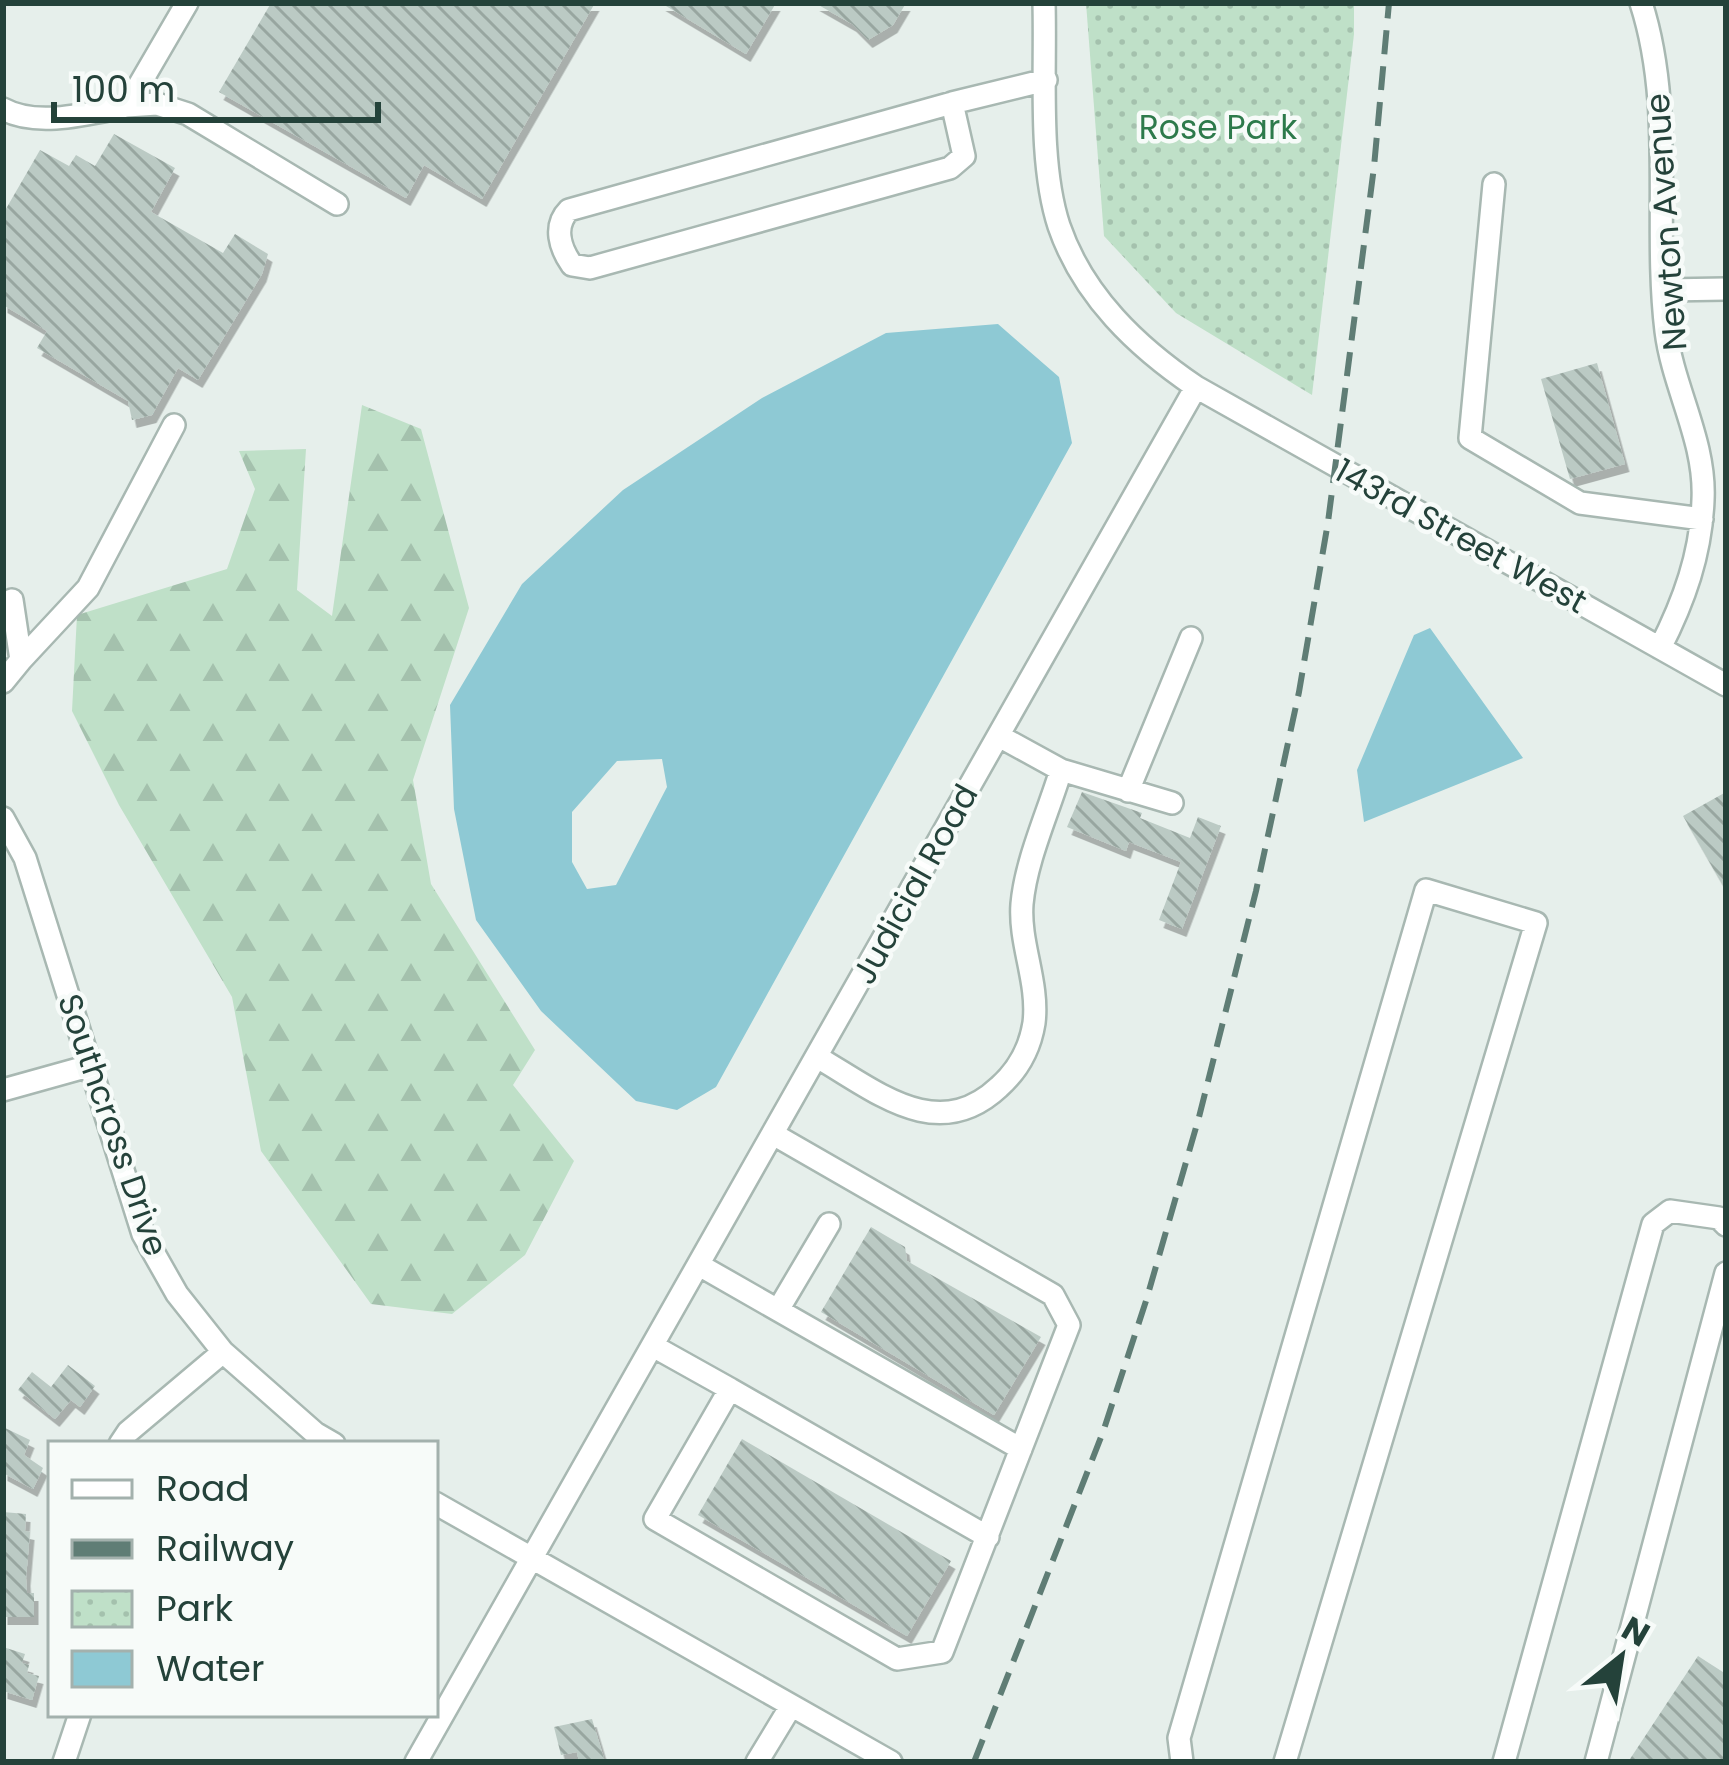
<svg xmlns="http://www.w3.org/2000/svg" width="1729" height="1765" font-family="Poppins,sans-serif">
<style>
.forest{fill:url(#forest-firs)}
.park{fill:url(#park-dots)}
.water{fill:#8ec9d4;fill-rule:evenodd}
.building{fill:url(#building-back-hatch);filter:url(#shadow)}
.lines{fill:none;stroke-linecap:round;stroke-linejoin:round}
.minor-casing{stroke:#a8b8b2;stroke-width:26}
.minor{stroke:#fff;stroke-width:21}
.rail{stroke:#5f7d75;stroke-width:6;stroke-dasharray:24 12;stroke-linecap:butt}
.labels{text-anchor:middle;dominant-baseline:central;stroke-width:9;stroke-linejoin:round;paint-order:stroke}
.park-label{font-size:33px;fill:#2d7a4b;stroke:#f7fbf9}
.street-label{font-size:33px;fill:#24423a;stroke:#f7fbf9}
</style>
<defs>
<pattern id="forest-firs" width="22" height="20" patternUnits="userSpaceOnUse" patternTransform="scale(3)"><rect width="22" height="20" fill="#bfe0c8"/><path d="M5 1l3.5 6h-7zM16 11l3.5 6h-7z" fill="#a4c1ad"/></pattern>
<pattern id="park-dots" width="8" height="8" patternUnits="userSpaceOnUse" patternTransform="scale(3)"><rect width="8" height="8" fill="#bfe0c8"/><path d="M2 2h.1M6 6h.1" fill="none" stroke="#a4c1ad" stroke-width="1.8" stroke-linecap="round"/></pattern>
<pattern id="building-back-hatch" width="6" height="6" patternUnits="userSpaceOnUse" patternTransform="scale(3)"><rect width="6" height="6" fill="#bbcac4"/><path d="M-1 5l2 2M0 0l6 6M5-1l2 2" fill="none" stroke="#98a6a0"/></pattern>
<filter id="shadow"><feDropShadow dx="4.5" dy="8" stdDeviation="0" flood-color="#0004"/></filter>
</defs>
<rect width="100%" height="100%" fill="#e6efeb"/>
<path class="forest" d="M362 405 421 429 469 608 413 780 431 884 535 1050 513 1085 574 1161 525 1255 452 1314 371 1304 261 1151 232 997 119 805 72 711 77 615 227 569 255 489 239 451 306 449 297 590 332 616Z"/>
<path class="park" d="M1086 3H1354V34L1312 395 1176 313 1104 236Z"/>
<path class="water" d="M998 324 1059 377 1072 443 716 1087 677 1110 636 1101 541 1011 476 920 454 809 450 705 522 584 623 490 762 398 886 333ZM662 759 667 787 616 885 587 889 572 862V812L617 761Z
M1430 628 1523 758 1364 822 1357 770 1414 635Z"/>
<path class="building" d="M271 3H595L482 199 424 165 406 198 219 92Z
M661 3H776L746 54Z
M815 3H906L893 25 868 40 852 24Z
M114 134 175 168 151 212 223 253 235 234 268 254 262 274 198 380 178 368 152 415 132 420 128 401 37 348 47 331 3 305V214L40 150 69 166 76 155 95 166Z
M1597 363 1625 464 1570 479 1541 379Z
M1082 792 1142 813 1140 818 1190 838 1198 817 1221 826 1182 929 1159 920 1181 862 1129 842 1126 851 1067 827Z
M1726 792V891L1683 816Z
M871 1227 905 1247 907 1261 1041 1337 994 1415 821 1312Z
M68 1365 95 1386 80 1407 71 1400 55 1419 18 1390 32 1372 51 1387Z
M3 1427 30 1440 24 1455 43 1468 33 1489 3 1473Z
M742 1439 951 1561 907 1636 698 1515Z
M3 1512 26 1514 25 1531 30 1532 26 1578 27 1593H34V1617H3Z
M3 1647 25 1654 22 1663 29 1665 27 1673 39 1676 32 1700 3 1691Z
M1698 1656 1726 1674V1762H1628Z
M592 1719 605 1762H579L577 1752 561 1755 554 1727Z"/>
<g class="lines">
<defs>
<path id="minor" d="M1641 3C1675 108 1653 223 1666 331 1673 388 1706 441 1703 500 1701 554 1684 601 1660 648
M952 103 964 156 950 168 590 268 572 265C560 248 553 226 569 210L952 103 1046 80
M127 106 157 104 188 114 337 204
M3 109C37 128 91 113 127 106L187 3
M1494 184 1470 438 1580 503 1702 519
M1665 290 1726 289
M1196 387 1726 685
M21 660 88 588 174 425
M3 682 21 660 12 600
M1061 770 1172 803
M1128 791 1191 638
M3 818 25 858 143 1234 177 1294 223 1352 315 1433 334 1444
M817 1057C876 1091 937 1145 999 1087 1018 1070 1030 1048 1034 1023 1039 982 1019 944 1022 904 1026 860 1048 813 1061 770L999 736
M3 1090 89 1066
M699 1265 1021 1449
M778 1310 829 1224
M653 1346 730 1389 655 1519 897 1659 942 1652 1069 1325 1053 1295 773 1134
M730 1389 988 1537
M120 1444 128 1432 223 1352
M435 1503 891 1762
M64 1762 80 1714
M416 1762 1196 387C1137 347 1083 296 1059 226 1038 162 1046 71 1044 3
M757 1762 791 1706
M1182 1762 1179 1738 1426 890 1536 923 1285 1762
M1504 1762 1653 1224 1670 1211 1719 1218 1726 1225
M1596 1762 1726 1273"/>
</defs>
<use href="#minor" class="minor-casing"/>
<use href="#minor" class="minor"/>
<path class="rail" d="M974 1762 1103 1432 1146 1301 1199 1117 1256 891 1299 692 1328 522 1374 167 1389 3"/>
</g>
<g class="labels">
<g class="park-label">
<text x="1218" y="127">Rose Park</text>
</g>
<g class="street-label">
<text transform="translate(1666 222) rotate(-94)">Newton Avenue</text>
<text transform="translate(1461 536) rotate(29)">143rd Street West</text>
<text transform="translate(915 884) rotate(-61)">Judicial Road</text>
<text transform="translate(113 1125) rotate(71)">Southcross Drive</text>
</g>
</g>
<rect width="1729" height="1765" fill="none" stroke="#24423a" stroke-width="12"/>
<rect x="48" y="1441" width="390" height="276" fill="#f7fbf9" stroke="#a3b1ad" stroke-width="3"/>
<rect x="72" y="1480" width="60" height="18" fill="#ffffff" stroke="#a3b1ad" stroke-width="3"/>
<text x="156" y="1501" font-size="36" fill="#24423a">Road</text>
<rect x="72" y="1540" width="60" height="18" fill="#5f7d75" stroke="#a3b1ad" stroke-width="3"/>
<text x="156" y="1561" font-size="36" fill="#24423a">Railway</text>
<rect x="72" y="1591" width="60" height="36" fill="url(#park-dots)" stroke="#a3b1ad" stroke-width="3"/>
<text x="156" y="1621" font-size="36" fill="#24423a">Park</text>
<rect x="72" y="1651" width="60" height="36" fill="#8ec9d4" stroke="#a3b1ad" stroke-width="3"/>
<text x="156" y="1681" font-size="36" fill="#24423a">Water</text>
<g transform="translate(1621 1657) rotate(30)" stroke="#f7fbf9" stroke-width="9" paint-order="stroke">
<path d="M0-9L21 45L0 30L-21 45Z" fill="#24423a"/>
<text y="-18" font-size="33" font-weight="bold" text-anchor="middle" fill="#24423a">N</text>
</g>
<path d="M54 102v18h324v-18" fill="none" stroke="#24423a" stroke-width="6"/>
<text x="72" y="102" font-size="36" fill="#24423a" stroke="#f7fbf9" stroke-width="9" paint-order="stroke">100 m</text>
</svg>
